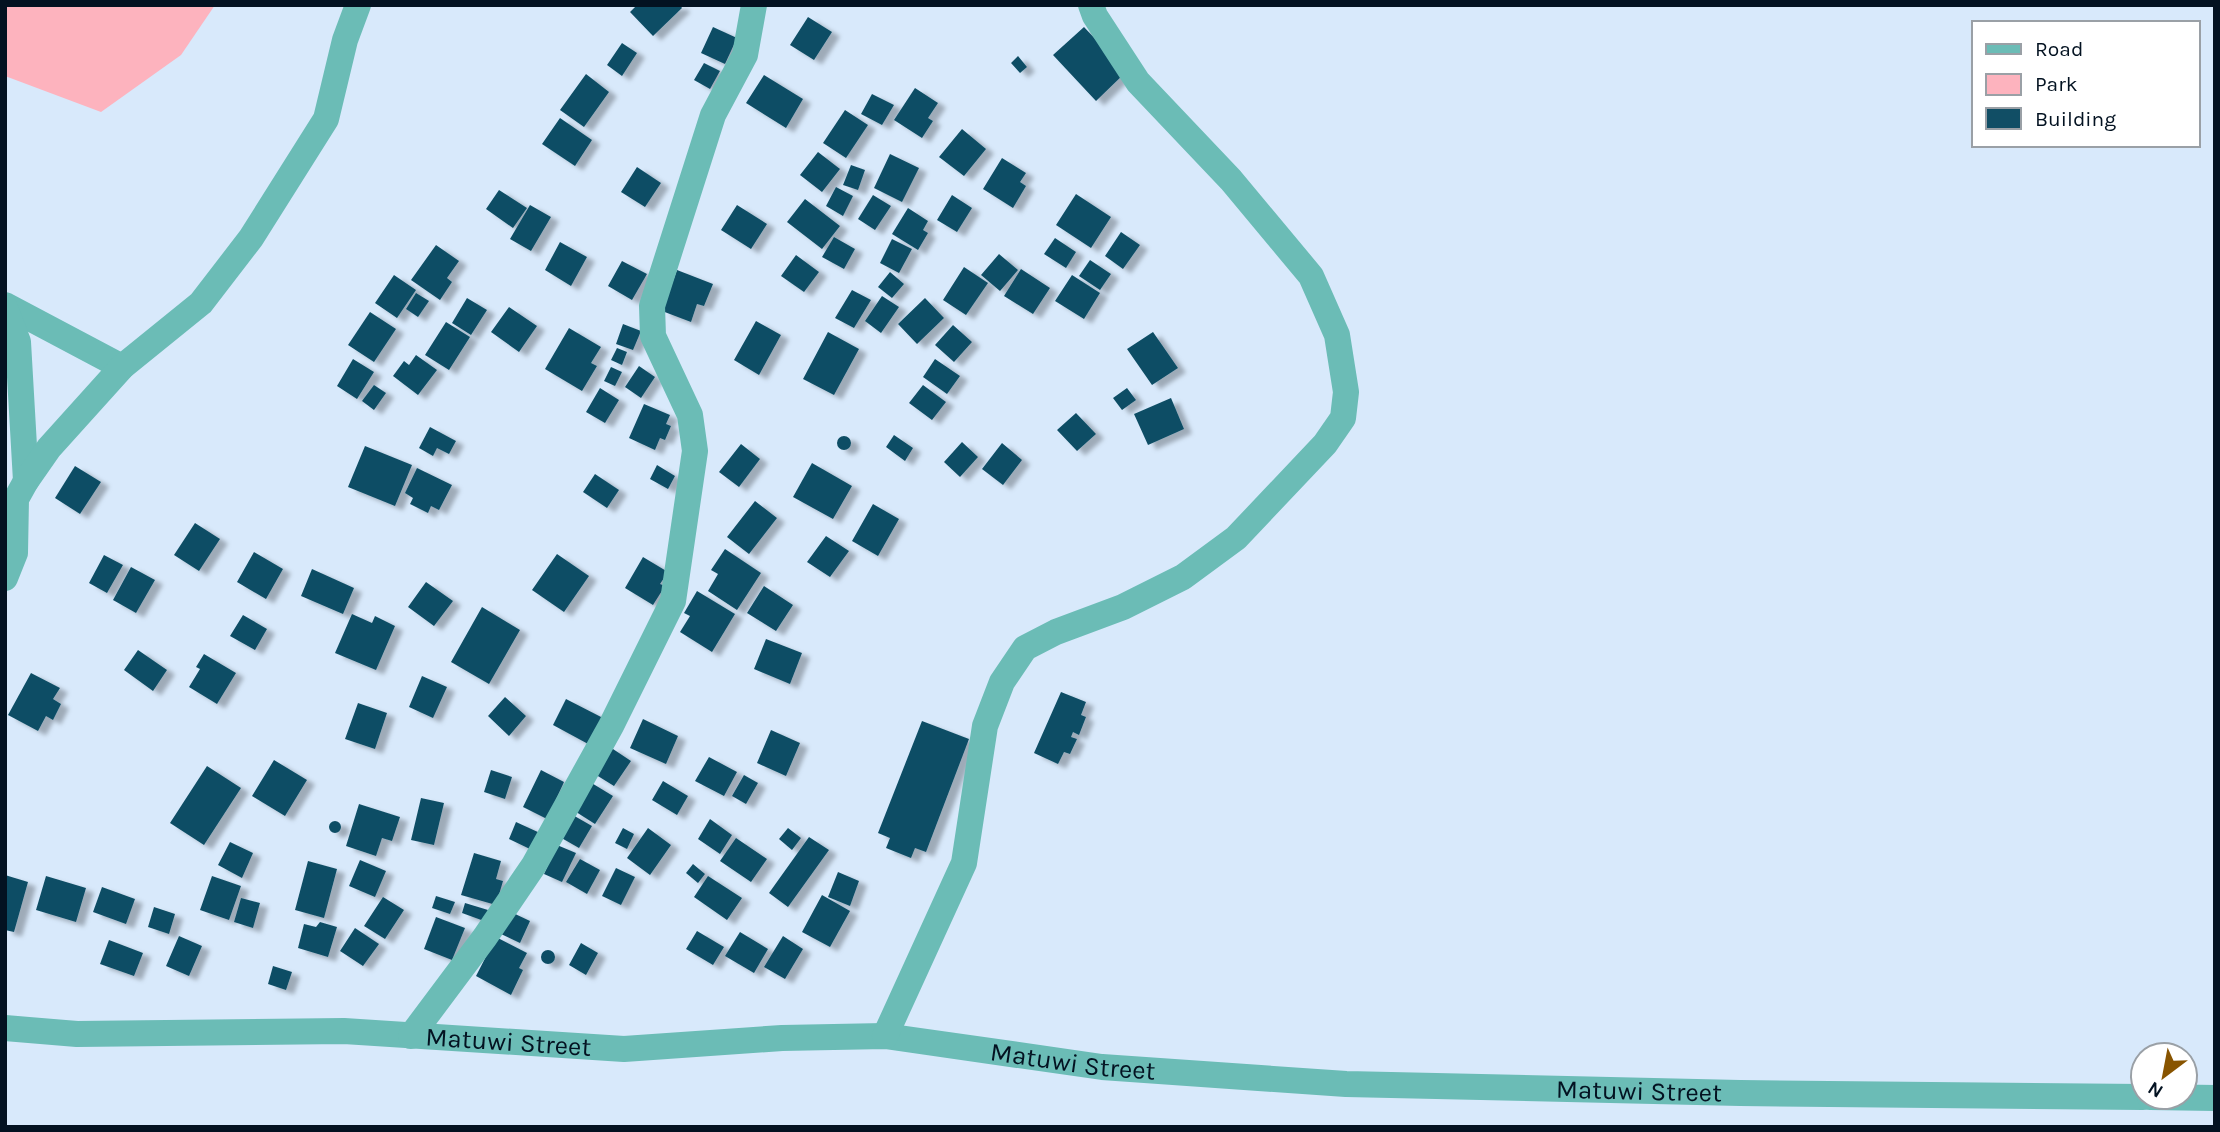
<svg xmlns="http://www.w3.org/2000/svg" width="2220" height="1132" font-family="Karla,sans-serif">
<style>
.green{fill:#fdb3be}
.building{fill:#114e65;filter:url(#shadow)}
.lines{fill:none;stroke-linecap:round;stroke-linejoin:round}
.minor{stroke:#6bbcb6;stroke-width:26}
.labels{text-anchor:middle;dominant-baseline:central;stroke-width:7;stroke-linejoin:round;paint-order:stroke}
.street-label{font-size:26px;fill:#031221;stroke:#fff}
</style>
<defs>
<filter id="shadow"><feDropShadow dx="8" dy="4.5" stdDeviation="2" flood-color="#0004"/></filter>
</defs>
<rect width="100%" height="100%" fill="#d8e9fb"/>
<path class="green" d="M5 5H215L181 55 101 112 5 76Z"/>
<path class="building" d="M637 5H680L682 8 653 36 630 12Z
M808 17 832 32 814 60 790 45Z
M713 27 737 38 725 64 701 53Z
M1084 27 1126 72 1096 101 1053 55Z
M622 43 637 53 622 76 607 65Z
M1018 56 1027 67 1020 73 1011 63Z
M704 63 720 71 710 89 694 80Z
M586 74 609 92 584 127 560 110Z
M764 75 803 99 786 128 746 103Z
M915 88 938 103 928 118 933 121 922 138 894 120Z
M872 94 894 105 882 125 861 114Z
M845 110 868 125 846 158 823 143Z
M560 118 592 140 575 166 542 144Z
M962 129 986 149 964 176 939 157Z
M818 152 840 169 822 192 800 175Z
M890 154 919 168 902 202 874 188Z
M1002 158 1026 173 1020 182 1026 186 1013 208 983 189Z
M851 165 865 170 858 190 843 185Z
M637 167 661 183 645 207 621 192Z
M836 187 853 196 843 216 826 206Z
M499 190 527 208 513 228 486 209Z
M1076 194 1111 217 1091 248 1056 225Z
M873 195 891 206 875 230 858 219Z
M952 195 972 208 957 232 937 220Z
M805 199 840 226 822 249 787 222Z
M530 205 551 217 531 251 510 239Z
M737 205 767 224 751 249 721 230Z
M908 208 928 221 923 230 928 233 918 250 892 234Z
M1121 232 1140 245 1123 269 1105 256Z
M834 237 855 249 844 269 822 257Z
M1055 238 1076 252 1066 268 1044 254Z
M892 239 912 249 899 273 880 263Z
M560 242 587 257 571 286 545 270Z
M436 245 459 261 447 278 452 282 440 300 411 280Z
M999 254 1018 270 1000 291 981 275Z
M796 255 819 272 804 292 781 276Z
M1090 260 1111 274 1100 290 1079 276Z
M622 261 647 274 632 300 608 286Z
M964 267 988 283 966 315 943 300Z
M1021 269 1050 288 1033 314 1004 296Z
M677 270 713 284 704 306 697 304 691 322 662 311Z
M890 272 904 284 892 298 878 287Z
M394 275 416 290 397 318 375 303Z
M1072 275 1100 293 1084 319 1055 301Z
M852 290 871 300 854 328 835 318Z
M416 293 429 301 418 317 406 309Z
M882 296 899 307 881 333 865 321Z
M467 298 487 310 471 335 452 323Z
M925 298 944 318 917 344 898 324Z
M509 307 537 326 519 352 491 332Z
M370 312 396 329 374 362 348 345Z
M756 321 781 335 759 375 734 360Z
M446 322 470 337 449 370 425 355Z
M623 324 641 331 633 350 616 344Z
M953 325 972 342 954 362 935 345Z
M569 328 601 347 591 363 597 366 582 391 545 369Z
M828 332 859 349 834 395 803 379Z
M1153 332 1178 368 1152 385 1127 349Z
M617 348 627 352 622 365 611 360Z
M416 355 437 370 418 395 393 376 404 361 409 365Z
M353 359 374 372 357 399 337 386Z
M935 359 960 376 947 394 923 377Z
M639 366 655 377 641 398 625 387Z
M611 367 622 372 615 386 604 381Z
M374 385 386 393 374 410 362 401Z
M923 385 946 402 932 420 909 403Z
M600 388 619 400 605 423 586 412Z
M1127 388 1136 400 1122 410 1113 398Z
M1171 398 1184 429 1148 445 1134 414Z
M644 404 670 415 666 424 671 426 665 440 660 438 655 450 629 438Z
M1076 413 1096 434 1077 451 1057 430Z
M430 427 456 441 449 454 437 448 433 456 419 448Z
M894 435 913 448 905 461 886 447Z
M837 443a7 7 0 1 1 14 0a7 7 0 1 1-14 0Z
M962 442 978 457 960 477 944 462Z
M1002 443 1022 460 1003 485 982 469Z
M741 444 760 459 739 487 719 472Z
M365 446 412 465 395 506 348 487Z
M812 463 852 486 833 519 793 497Z
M657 465 675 476 668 489 650 479Z
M75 466 101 482 80 514 55 498Z
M417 468 452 485 439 510 431 506 428 513 410 504 413 498 405 493Z
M595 474 619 490 607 508 583 492Z
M755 501 777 518 749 554 727 537Z
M873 504 899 519 878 556 852 541Z
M195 523 220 539 199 571 174 555Z
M826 536 849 551 830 577 807 562Z
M725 549 761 573 737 610 708 591 718 574 711 570Z
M254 552 283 569 266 599 237 582Z
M557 554 589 576 564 612 532 590Z
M104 555 123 565 107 593 89 583Z
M643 557 668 572 660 584 665 586 653 605 625 588Z
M131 567 155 580 136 613 113 600Z
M312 569 354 588 343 614 301 596Z
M426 582 453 601 434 626 408 607Z
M764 586 793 605 776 631 747 613Z
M697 591 735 614 712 652 680 632 690 616 684 613Z
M482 607 520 630 489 684 451 662Z
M352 614 372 623 375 616 395 626 376 670 335 653Z
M243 615 267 629 255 650 230 636Z
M766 639 802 653 790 684 754 669Z
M138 650 167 670 153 691 124 670Z
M204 654 236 673 217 704 189 687 200 669 196 667Z
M31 673 60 688 53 699 61 704 53 720 46 716 38 731 8 715Z
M422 676 447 687 433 718 409 707Z
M1061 692 1086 702 1081 715 1086 717 1079 735 1073 732 1071 737 1077 739 1070 754 1064 752 1058 764 1034 753Z
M505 697 526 716 509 736 488 716Z
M566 699 603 718 590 745 553 725Z
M358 703 387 713 375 749 345 739Z
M643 719 678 736 666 764 630 748Z
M922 721 969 739 926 852 915 848 911 858 886 848 890 838 878 833Z
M771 730 800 743 786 776 757 763Z
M610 747 631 761 614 786 593 773Z
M709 757 737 772 724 796 695 781Z
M274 760 307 780 285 816 252 796Z
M207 766 241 788 204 845 170 823Z
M491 770 512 777 505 799 484 792Z
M541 770 564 782 547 819 523 807Z
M744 775 758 783 746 804 732 796Z
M663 781 688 796 677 815 652 800Z
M590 782 613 796 595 824 573 810Z
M421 798 444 803 434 845 411 840Z
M359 804 400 817 392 841 382 838 376 856 346 846Z
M571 814 592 826 579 848 558 836Z
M710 819 732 835 720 854 698 839Z
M329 827a6 6 0 1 1 12 0a6 6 0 1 1-12 0Z
M516 822 540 833 532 850 509 839Z
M623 828 634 834 627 849 615 843Z
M648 828 671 845 650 875 627 858Z
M788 828 801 838 792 850 779 839Z
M809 837 829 850 788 907 769 893Z
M736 838 767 859 751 882 720 861Z
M230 842 253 853 242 878 218 865Z
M557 845 576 853 562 882 544 874Z
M474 853 501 861 496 879 503 881 496 905 461 895Z
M580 859 600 870 587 894 566 882Z
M360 860 386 871 375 897 349 886Z
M308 861 337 869 324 918 295 910Z
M693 864 705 874 698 883 686 873Z
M616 868 635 877 621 905 602 896Z
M838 872 859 881 850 906 828 897Z
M5 875 28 882 14 932 5 930Z
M46 876 86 888 76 922 36 910Z
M212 876 241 886 229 920 200 910Z
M708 876 742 898 727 920 694 897Z
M102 887 135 899 126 924 93 912Z
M822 895 850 911 830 947 802 932Z
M436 896 455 902 450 914 432 908Z
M383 897 404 910 385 939 364 926Z
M241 898 260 903 253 928 234 922Z
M465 903 488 910 484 921 462 913Z
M154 907 175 914 169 934 148 927Z
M511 912 530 921 520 943 501 934Z
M436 917 465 928 452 960 424 949Z
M320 922 337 927 328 957 298 948 304 924 316 927Z
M355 928 379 944 363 966 340 951Z
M697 931 724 947 713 965 686 949Z
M740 932 768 949 754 973 725 956Z
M179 936 202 946 189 976 166 966Z
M783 936 803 949 785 979 764 967Z
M496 937 527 953 519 968 523 970 511 995 476 976Z
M109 940 143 953 134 976 100 964Z
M581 943 598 953 586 975 569 965Z
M541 957a7 7 0 1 1 14 0a7 7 0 1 1-14 0Z
M273 966 292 972 286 990 268 984Z"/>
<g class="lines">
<g class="minor">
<path d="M5 305 122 367"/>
<path d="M5 308 18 342 26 481"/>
<path d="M5 578 15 553 16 499 26 481 49 448 122 367 201 303 251 238 326 119 345 40 358 5"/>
<path id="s1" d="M5 1028 77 1034 344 1031 624 1049 782 1038 885 1036 1102 1067 1346 1084 1740 1093 2143 1097"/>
<path d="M411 1036 485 937 534 865 611 726 673 601 695 451 690 415 653 336 652 306 713 115 745 55 754 5"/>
<path d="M885 1036 964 863 985 726 1002 682 1025 648 1056 632 1123 607 1183 577 1236 538 1325 444 1343 418 1346 392 1337 335 1311 276 1231 180 1138 82 1095 16 1091 5"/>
<path d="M2150 1097 2215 1098"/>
</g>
</g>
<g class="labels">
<g class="street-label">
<text stroke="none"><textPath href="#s1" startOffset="504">Matuwi Street</textPath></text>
<text stroke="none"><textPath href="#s1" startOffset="1071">Matuwi Street</textPath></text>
<text stroke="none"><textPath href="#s1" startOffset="1638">Matuwi Street</textPath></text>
</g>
</g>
<rect width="2220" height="1132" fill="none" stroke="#031221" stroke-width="14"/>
<rect x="1972" y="21" width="228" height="126" fill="#ffffff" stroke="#9aa0a6" stroke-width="2"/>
<rect x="1986" y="44" width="35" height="10" fill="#6bbcb6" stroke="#9aa0a6" stroke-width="2"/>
<text x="2035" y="56" font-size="21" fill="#031221">Road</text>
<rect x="1986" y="74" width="35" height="21" fill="#fdb3be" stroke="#9aa0a6" stroke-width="2"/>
<text x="2035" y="91" font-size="21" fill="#031221">Park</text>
<rect x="1986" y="108" width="35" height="21" fill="#114e65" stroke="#9aa0a6" stroke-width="2"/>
<text x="2035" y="126" font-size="21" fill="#031221">Building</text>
<g transform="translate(2164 1076) rotate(212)"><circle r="33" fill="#ffffff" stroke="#9aa0a6" stroke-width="2"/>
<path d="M0-5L12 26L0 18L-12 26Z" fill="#885400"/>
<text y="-10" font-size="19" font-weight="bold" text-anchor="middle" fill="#031221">N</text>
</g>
</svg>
